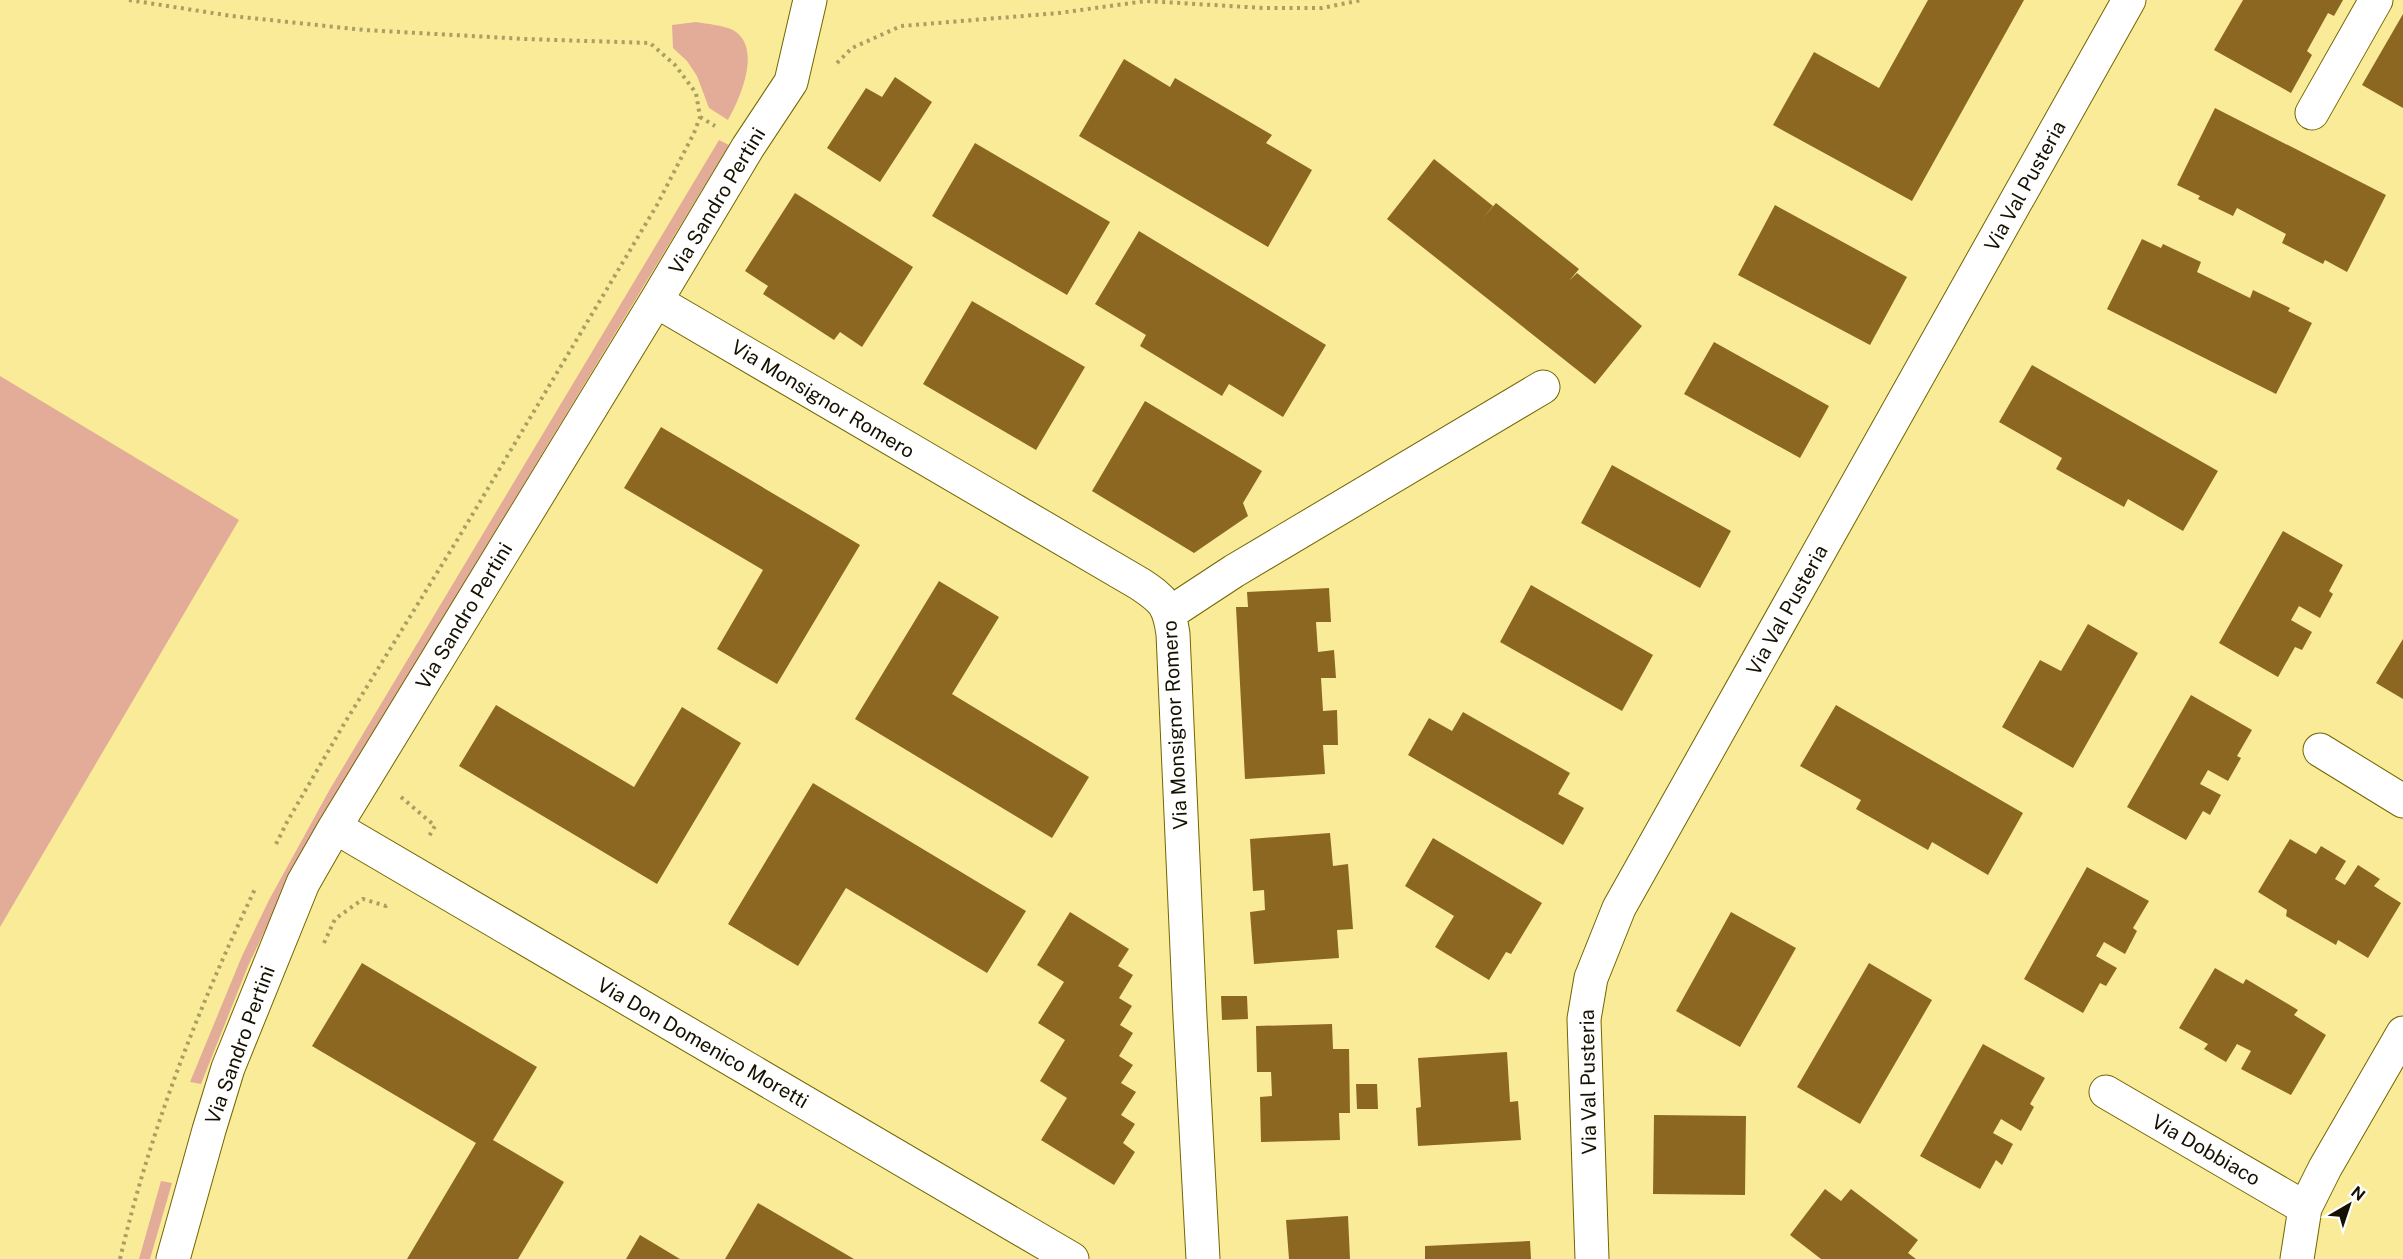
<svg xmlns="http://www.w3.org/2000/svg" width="2403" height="1259" font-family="'Public Sans',sans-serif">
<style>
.green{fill:#e3ac99}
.building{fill:#8c6722}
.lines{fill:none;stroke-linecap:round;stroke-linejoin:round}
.minor-casing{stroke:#736500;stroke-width:35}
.path{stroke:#aa9f63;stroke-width:4;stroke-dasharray:3 4.5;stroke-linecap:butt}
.minor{stroke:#fff;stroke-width:33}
.labels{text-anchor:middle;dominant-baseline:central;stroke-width:4.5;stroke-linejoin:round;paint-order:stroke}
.street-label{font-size:20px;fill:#151000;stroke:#fff}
</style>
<rect width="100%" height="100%" fill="#faeb98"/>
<path class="green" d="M696 22C708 24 722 25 733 30 763 47 740 99 728 120L709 108 697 76 687 61 673 48 672 25Z
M719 140 729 145 326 811 296 865 248 966 201 1084 190 1082 242 956 269 900 330 789Z
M0 376 239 520 0 927Z
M161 1181 172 1183 150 1259H139Z"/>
<path class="building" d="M1928 0H2024L1912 201 1773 125 1814 52 1879 88Z
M2243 0H2343L2334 16 2328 13 2307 51 2312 55 2291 93 2214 50Z
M2403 14V108L2362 85Z
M1124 59 1170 87 1175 78 1272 135 1266 143 1312 170 1268 247 1079 136Z
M895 77 932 102 880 182 827 148 866 88 882 97Z
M2215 108 2386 195 2347 272 2325 260 2323 264 2282 243 2286 234 2237 208 2233 216 2198 199 2200 196 2177 185Z
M975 143 1110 222 1067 295 932 216Z
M1434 159 1493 206 1482 219 1496 203 1579 269 1569 281 1577 273 1642 326 1595 384 1387 219Z
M795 193 913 267 862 347 840 332 834 340 763 294 768 286 745 271Z
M1775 205 1907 277 1870 345 1738 275Z
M1139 231 1326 345 1283 417 1229 384 1222 396 1140 346 1146 335 1095 304Z
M2142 239 2161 248 2163 244 2201 262 2197 272 2250 298 2253 290 2290 308 2288 311 2312 323 2276 394 2107 309Z
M972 301 1085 367 1036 450 923 384Z
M1714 342 1829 406 1800 458 1684 394Z
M2032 365 2218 471 2183 531 2128 499 2124 507 2056 469 2062 458 1999 422Z
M1145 401 1262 471 1243 503 1248 516 1194 553 1092 491Z
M661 427 860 545 777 684 717 649 763 570 624 488Z
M1612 465 1731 531 1700 588 1581 523Z
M2283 531 2343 565 2329 591 2333 594 2320 618 2299 606 2291 620 2312 632 2302 650 2295 647 2278 677 2219 643Z
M939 581 999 617 952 694 1089 777 1052 838 855 719Z
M1531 585 1653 655 1622 711 1500 642Z
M1329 588 1331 622H1316L1318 652 1334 650 1336 678H1321L1323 711 1337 710 1338 745H1323L1325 774 1245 779 1236 607H1248L1247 592Z
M2088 624 2138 653 2073 768 2002 727 2040 660 2061 671Z
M2403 639V699L2376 683Z
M2191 695 2252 730 2237 756 2241 758 2228 781 2208 770 2200 784 2221 795 2210 815 2203 811 2186 840 2127 807Z
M496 705 634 787 682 707 741 743 657 884 459 766Z
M1836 705 2023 813 1988 875 1932 842 1928 850 1856 809 1861 800 1800 766Z
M1463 712 1570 773 1558 794 1584 808 1563 845 1408 755 1429 718 1452 731Z
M813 783 1026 911 987 973 846 888 798 966 728 924Z
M1330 833 1333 866 1348 864 1353 929 1337 930 1339 958 1254 964 1250 912 1265 910 1264 890 1253 891 1250 839Z
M1433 838 1542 903 1511 954 1506 952 1489 980 1435 947 1454 916 1405 886Z
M2290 839 2316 854 2321 846 2346 861 2335 879 2345 885 2358 865 2380 879 2374 886 2401 903 2368 958 2338 940 2336 945 2286 916 2287 910 2258 892Z
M2087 867 2149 901 2133 928 2137 931 2125 954 2104 942 2096 956 2117 968 2106 986 2100 983 2083 1013 2024 979Z
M1070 912 1129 949 1118 966 1133 975 1119 998 1132 1006 1120 1025 1133 1033 1119 1056 1133 1065 1121 1083 1136 1092 1121 1115 1135 1124 1123 1143 1135 1152 1114 1185 1041 1140 1067 1098 1040 1081 1065 1040 1038 1023 1064 982 1037 965Z
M1731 912 1796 948 1740 1047 1676 1011Z
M362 963 537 1067 493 1140 564 1182 518 1259H407L476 1143 312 1046Z
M1869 963 1932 1000 1860 1124 1797 1087Z
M2215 968 2243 984 2246 979 2298 1010 2294 1015 2326 1035 2291 1095 2241 1069 2251 1051 2237 1044 2226 1062 2204 1049 2208 1044 2179 1028Z
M1221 996H1247L1248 1019 1222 1020Z
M1332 1024 1333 1049H1349L1350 1113H1339L1340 1140 1261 1142 1260 1097 1272 1096 1271 1072H1257L1256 1026Z
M1983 1044 2045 1078 2030 1104 2034 1107 2021 1131 2001 1119 1993 1133 2013 1144 2002 1165 1996 1160 1980 1189 1920 1156Z
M1507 1052 1510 1102 1518 1101 1521 1140 1418 1146 1416 1108 1421 1107 1418 1058Z
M1356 1084H1377L1378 1109H1357Z
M1654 1115 1746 1116 1745 1195 1653 1194Z
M1825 1189 1841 1201 1851 1189 1918 1240 1908 1253 1916 1259H1821L1790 1235Z
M758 1203 854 1259H725Z
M1348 1216 1350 1259H1289L1286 1220Z
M640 1235 680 1259H626Z
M1530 1241 1531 1259H1425V1246Z"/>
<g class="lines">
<defs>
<path id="minor" d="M2312 113 2376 0
M656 301 1140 584C1164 600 1169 605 1173 634L1190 1017 1203 1259
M1170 613 1234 571 1543 387
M2320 750 2403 801
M335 827 1072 1259
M2106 1092 2305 1208
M173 1259 209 1130 228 1068 303 883 335 827 656 301 748 147 791 82 810 0
M1592 1259 1584 1019 1591 978 1619 908 2129 0
M2297 1259 2305 1208 2325 1168 2403 1033"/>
</defs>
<use href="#minor" class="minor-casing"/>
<path class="path" d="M129 0 232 16 364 30 526 39 650 43 675 65 696 93 700 117 694 133 657 205 459 537 344 724 287 822 274 848
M837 63 852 48 901 26 1059 13 1146 1 1263 8H1322L1362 0
M700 117 715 126
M401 797 435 826 428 838
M324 943 335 919 363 899 386 906 388 903
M120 1259C150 1130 199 1006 256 887"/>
<use href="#minor" class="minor"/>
</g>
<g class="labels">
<g class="street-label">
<text transform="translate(2025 186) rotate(-61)">Via Val Pusteria</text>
<text transform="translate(717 201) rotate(-59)">Via Sandro Pertini</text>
<text transform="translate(823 399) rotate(31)">Via Monsignor Romero</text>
<text transform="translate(1787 610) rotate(-61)">Via Val Pusteria</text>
<text transform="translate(464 616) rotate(-59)">Via Sandro Pertini</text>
<text transform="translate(1175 725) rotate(-93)">Via Monsignor Romero</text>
<text transform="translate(703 1043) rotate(30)">Via Don Domenico Moretti</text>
<text transform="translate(240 1045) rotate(-70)">Via Sandro Pertini</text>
<text transform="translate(1588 1082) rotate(-91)">Via Val Pusteria</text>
<text transform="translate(2206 1150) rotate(30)">Via Dobbiaco</text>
</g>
</g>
<g transform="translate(2349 1205) rotate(39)" stroke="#ffffff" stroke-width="4.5" paint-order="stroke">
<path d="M0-4.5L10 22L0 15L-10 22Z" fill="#151000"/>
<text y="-9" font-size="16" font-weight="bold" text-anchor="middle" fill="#151000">N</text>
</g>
</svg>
